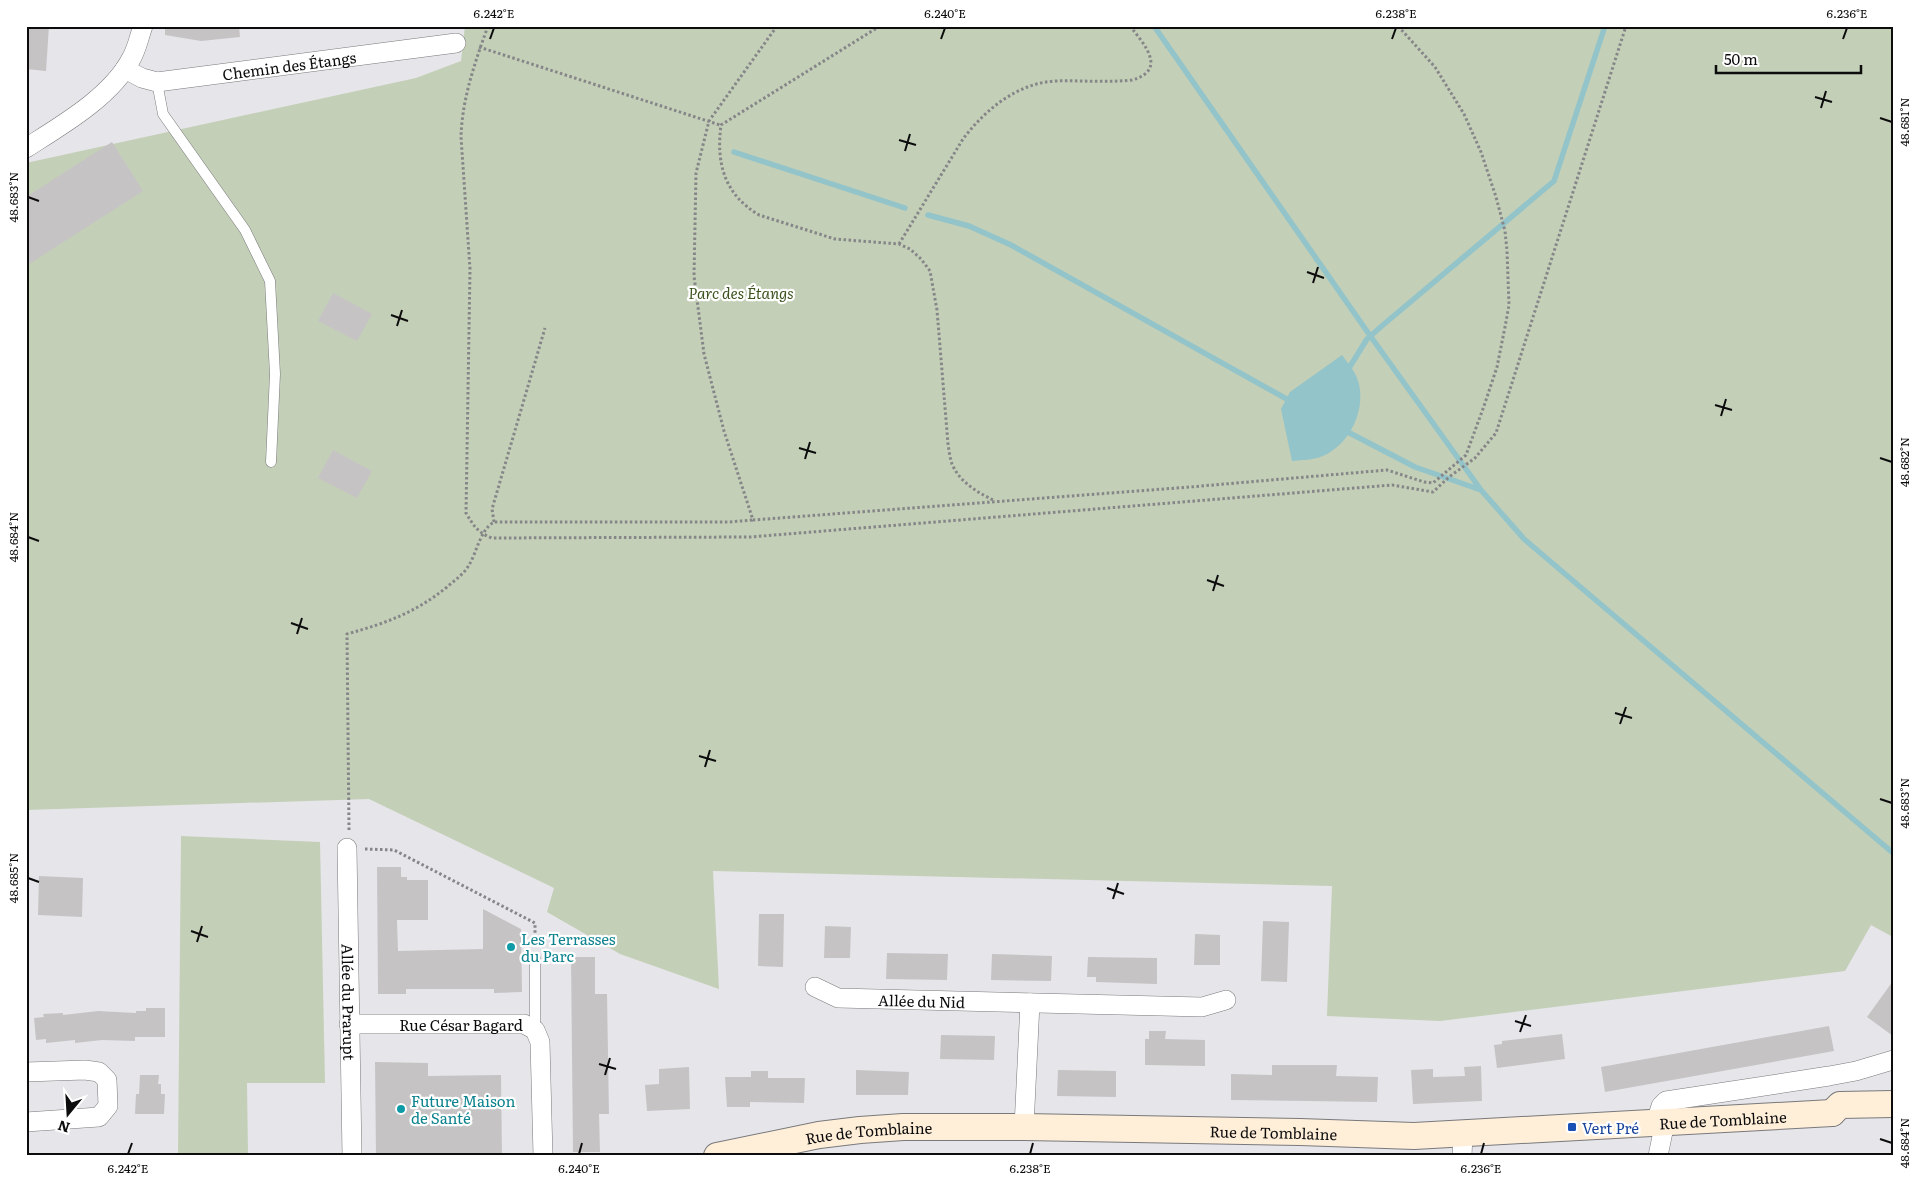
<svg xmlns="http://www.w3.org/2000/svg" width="1919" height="1182" font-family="Literata,serif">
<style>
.green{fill:#c3cfb7}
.water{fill:#93c4ca}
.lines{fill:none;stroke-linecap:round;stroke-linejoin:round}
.stream{stroke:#93c4ca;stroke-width:5.5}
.building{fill:#c6c3c5}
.lane-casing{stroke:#79797c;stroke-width:11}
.street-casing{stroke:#79797c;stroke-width:20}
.secondary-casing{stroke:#79797c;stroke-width:28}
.path{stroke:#868689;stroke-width:3;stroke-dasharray:2.5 2.5;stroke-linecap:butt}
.lane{stroke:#fff;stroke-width:10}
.street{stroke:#fff;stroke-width:19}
.secondary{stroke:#ffefd9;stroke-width:26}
.ticks{fill:none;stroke:#0c0c0d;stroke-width:2}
.culture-dot{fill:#0f9aa8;stroke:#fff;stroke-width:2}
.transit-dot{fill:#1a4fb4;stroke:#fff;stroke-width:2}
.labels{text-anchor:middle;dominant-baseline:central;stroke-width:4.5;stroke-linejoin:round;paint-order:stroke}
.street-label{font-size:15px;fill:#0c0c0d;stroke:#fff}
.park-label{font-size:15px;font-style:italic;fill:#3c531f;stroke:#fff}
.culture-label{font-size:15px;fill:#0d838f;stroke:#fff;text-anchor:start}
.transit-label{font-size:15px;fill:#164399;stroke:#fff;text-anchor:start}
.neatline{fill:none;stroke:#0c0c0d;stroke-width:2}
.ticks-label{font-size:12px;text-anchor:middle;fill:#0c0c0d}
</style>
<rect width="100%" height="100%" fill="#e6e5e9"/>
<path class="green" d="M465 26H1893V937L1871 925 1845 971 1440 1021 1327 1016 1332 886 713 871 719 989 620 954 547 912 554 888 369 799 26 810V163L416 78 461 61Z
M181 836 320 842 325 1083H247L248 1156H178Z"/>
<path class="water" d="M1342 355C1347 362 1354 370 1357 378 1368 406 1351 444 1323 456 1314 460 1302 460 1292 461L1281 409 1290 392Z"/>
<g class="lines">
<path class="stream" d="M1154 26 1371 337 1481 490
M734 152 905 208
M928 215 969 226 1011 245 1292 402
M1346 373 1367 339 1383 325 1554 181 1605 26
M1342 429 1415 467 1481 490 1524 539 1893 853"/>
</g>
<path class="building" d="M26 26H49L46 71 26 69Z
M165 26H239L240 37 201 41 165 35Z
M112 142 143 191 26 266V197Z
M333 293 372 314 357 341 318 321Z
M333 450 372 471 357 498 318 478Z
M377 867H401V877H407V880H428V920H397L398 951 483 949V909L521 929 522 992 494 993V989H406V994H378Z
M39 876 83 878 82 917 38 915Z
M759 914H784L783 967 758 966Z
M1263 921 1289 922 1287 982 1261 981Z
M825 926 851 927 850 958H824Z
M1195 934 1220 935V965H1194Z
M887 953 948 954 947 980 886 979Z
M992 954 1052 956 1051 981 991 980Z
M571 957H595V994H607L609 1114H599L600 1152H573Z
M1088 957 1157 958V984L1096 982V977H1087Z
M1893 981V1036L1867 1017Z
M146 1008H165V1037H135V1041L102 1040 75 1043V1040L46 1043V1039L36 1040 34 1018 44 1017 43 1014 63 1013V1015L98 1011 136 1013V1011H146Z
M1829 1026 1834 1051 1605 1092 1601 1067Z
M1149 1031H1166L1165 1039 1205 1040V1066L1145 1065V1039H1149Z
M1562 1034 1565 1059 1497 1068 1494 1045 1502 1044V1041Z
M941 1035 995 1036 994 1060 940 1059Z
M375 1062 428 1063V1076L501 1075 502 1156H376Z
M1272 1065H1337L1336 1076 1378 1077 1377 1102 1231 1100V1074L1272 1075Z
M1481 1066 1482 1101 1413 1104 1411 1070 1433 1069V1077L1465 1076 1464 1067Z
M689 1067 690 1109 647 1111 645 1085 659 1084V1069Z
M856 1070 909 1072 908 1095H856Z
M1058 1070 1116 1071V1097L1057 1096Z
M751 1071H768V1078H805L804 1103 750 1102V1107H727L725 1077H751Z
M140 1075H159L158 1084H161V1094H165L164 1114H135L136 1094H139Z"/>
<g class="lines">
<defs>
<path id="lane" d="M157 82 163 114 245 230 270 281 275 374 271 462
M535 958V1030"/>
<g id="street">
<path id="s1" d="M125 69 142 78 157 82 456 43"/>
<path d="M26 148C62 125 111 97 131 59 137 49 139 37 143 26"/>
<path id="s2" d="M347 848 352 1156"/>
<path id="s3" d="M815 987 838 998 1202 1007 1226 1000"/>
<path id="s4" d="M349 1024H524L535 1030 540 1042 543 1156"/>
<path d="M26 1072 85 1070 99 1072 107 1080 108 1106 99 1117 26 1122"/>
<path d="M1656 1122 1661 1106 1666 1101 1829 1076 1856 1071 1893 1060"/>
<path d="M1024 1127 1030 1003"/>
<path d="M1462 1156 1463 1134"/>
<path d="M1658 1156 1665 1122"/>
</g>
<g id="secondary">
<path d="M1832 1113 1840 1105 1893 1104"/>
<path id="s5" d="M717 1156 819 1135 860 1130 903 1127H1024L1300 1132 1414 1136 1832 1113"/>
</g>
</defs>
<use href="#lane" class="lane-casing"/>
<use href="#street" class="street-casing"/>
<use href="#secondary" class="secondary-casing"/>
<path class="path" d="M488 26C475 62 462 99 461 137L470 269 466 513C473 525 478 533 492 538L750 537 1392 485 1433 492 1449 477 1475 458 1496 433 1626 26
M777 26 709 121 696 173 694 276 704 354 724 431 753 520 1190 487 1387 470 1424 482 1433 483 1466 455 1484 406 1497 367 1505 327 1509 305 1507 251 1505 231 1496 197 1481 152 1464 114 1435 67 1398 26
M880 26 721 125C716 163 724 194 759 215L835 239 899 244 910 249 921 259 930 271 937 310 948 444C949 451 950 458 952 464 960 483 979 493 995 501
M479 47 720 125
M899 244 963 139C985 110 1016 84 1054 81 1080 80 1106 83 1132 80 1168 70 1144 44 1130 26
M494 522 492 509 545 328
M349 830 347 634C386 623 415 613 447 587 455 580 464 574 469 565 477 552 480 530 494 522H729L753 520
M365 849 394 850 535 923V945"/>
<use href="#lane" class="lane"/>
<use href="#street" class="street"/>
<use href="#secondary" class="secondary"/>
</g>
<path class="ticks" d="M490 39 494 28M941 39 945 28M1392 39 1396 28M1843 39 1847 28M1815 97 1832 102M1821 108 1826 91M1880 118 1892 122M899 140 916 145M905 151 910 134M28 197 39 201M1307 272 1324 278M1313 283 1318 267M391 315 408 321M397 326 402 310M1715 405 1732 410M1721 416 1726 399M799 448 816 453M1880 458 1892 462M805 459 810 442M28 537 39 541M1207 580 1224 586M1213 591 1218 575M291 623 308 629M297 634 302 618M1615 713 1632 718M1620 724 1626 707M699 756 716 761M705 767 710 750M1880 799 1892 803M28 878 39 882M1107 888 1124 894M1113 899 1118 883M191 931 208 937M197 942 202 926M1515 1021 1531 1026M1520 1032 1526 1015M599 1064 616 1069M605 1075 610 1058M1880 1139 1892 1143M128 1154 132 1143M579 1154 582 1143M1030 1154 1033 1143M1481 1154 1484 1143"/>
<g class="culture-dot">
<circle cx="511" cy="947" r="5"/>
<circle cx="401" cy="1109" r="5"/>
</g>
<rect class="transit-dot" x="1567" y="1122" width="10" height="10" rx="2.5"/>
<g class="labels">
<g class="street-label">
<text stroke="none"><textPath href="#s1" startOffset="168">Chemin des Étangs</textPath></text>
<text stroke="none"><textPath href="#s3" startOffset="109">Allée du Nid</textPath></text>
<text stroke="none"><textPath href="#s2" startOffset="154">Allée du Prarupt</textPath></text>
<text stroke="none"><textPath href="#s4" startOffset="112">Rue César Bagard</textPath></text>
<text stroke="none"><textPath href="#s5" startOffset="1009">Rue de Tomblaine</textPath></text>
<text stroke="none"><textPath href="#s5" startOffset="559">Rue de Tomblaine</textPath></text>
<text stroke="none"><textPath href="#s5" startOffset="154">Rue de Tomblaine</textPath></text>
</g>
<g class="park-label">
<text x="741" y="292">Parc des Étangs</text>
</g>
<g class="culture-label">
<text x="521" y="938">Les Terrasses<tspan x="521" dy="17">du Parc</tspan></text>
<text x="411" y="1100">Future Maison<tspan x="411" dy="17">de Santé</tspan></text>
</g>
<g class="transit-label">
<text x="1582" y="1127">Vert Pré</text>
</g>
</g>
<rect width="1919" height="1182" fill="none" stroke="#ffffff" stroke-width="55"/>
<g transform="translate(68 1114) rotate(198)" stroke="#ffffff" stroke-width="4" paint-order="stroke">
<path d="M0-4L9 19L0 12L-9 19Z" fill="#0c0c0d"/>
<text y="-8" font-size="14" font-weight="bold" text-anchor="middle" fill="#0c0c0d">N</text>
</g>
<path d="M1716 65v8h145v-8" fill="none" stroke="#0c0c0d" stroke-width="2.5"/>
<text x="1724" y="65" font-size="15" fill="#0c0c0d" stroke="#ffffff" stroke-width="4" paint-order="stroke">50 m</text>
<rect x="28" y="28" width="1864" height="1126" class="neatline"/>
<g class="ticks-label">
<text x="494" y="18">6.242°E</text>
<text x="945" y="18">6.240°E</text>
<text x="1396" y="18">6.238°E</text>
<text x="1847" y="18">6.236°E</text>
<text transform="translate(1905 122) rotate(-90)" y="4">48.681°N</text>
<text transform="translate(14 197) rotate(-90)" y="4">48.683°N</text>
<text transform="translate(1905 462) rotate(-90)" y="4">48.682°N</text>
<text transform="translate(14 537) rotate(-90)" y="4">48.684°N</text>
<text transform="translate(1905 803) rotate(-90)" y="4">48.683°N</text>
<text transform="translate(14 878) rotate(-90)" y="4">48.685°N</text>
<text transform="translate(1905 1143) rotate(-90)" y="4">48.684°N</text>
<text x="128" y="1173">6.242°E</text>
<text x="579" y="1173">6.240°E</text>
<text x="1030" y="1173">6.238°E</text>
<text x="1481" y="1173">6.236°E</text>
</g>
</svg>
